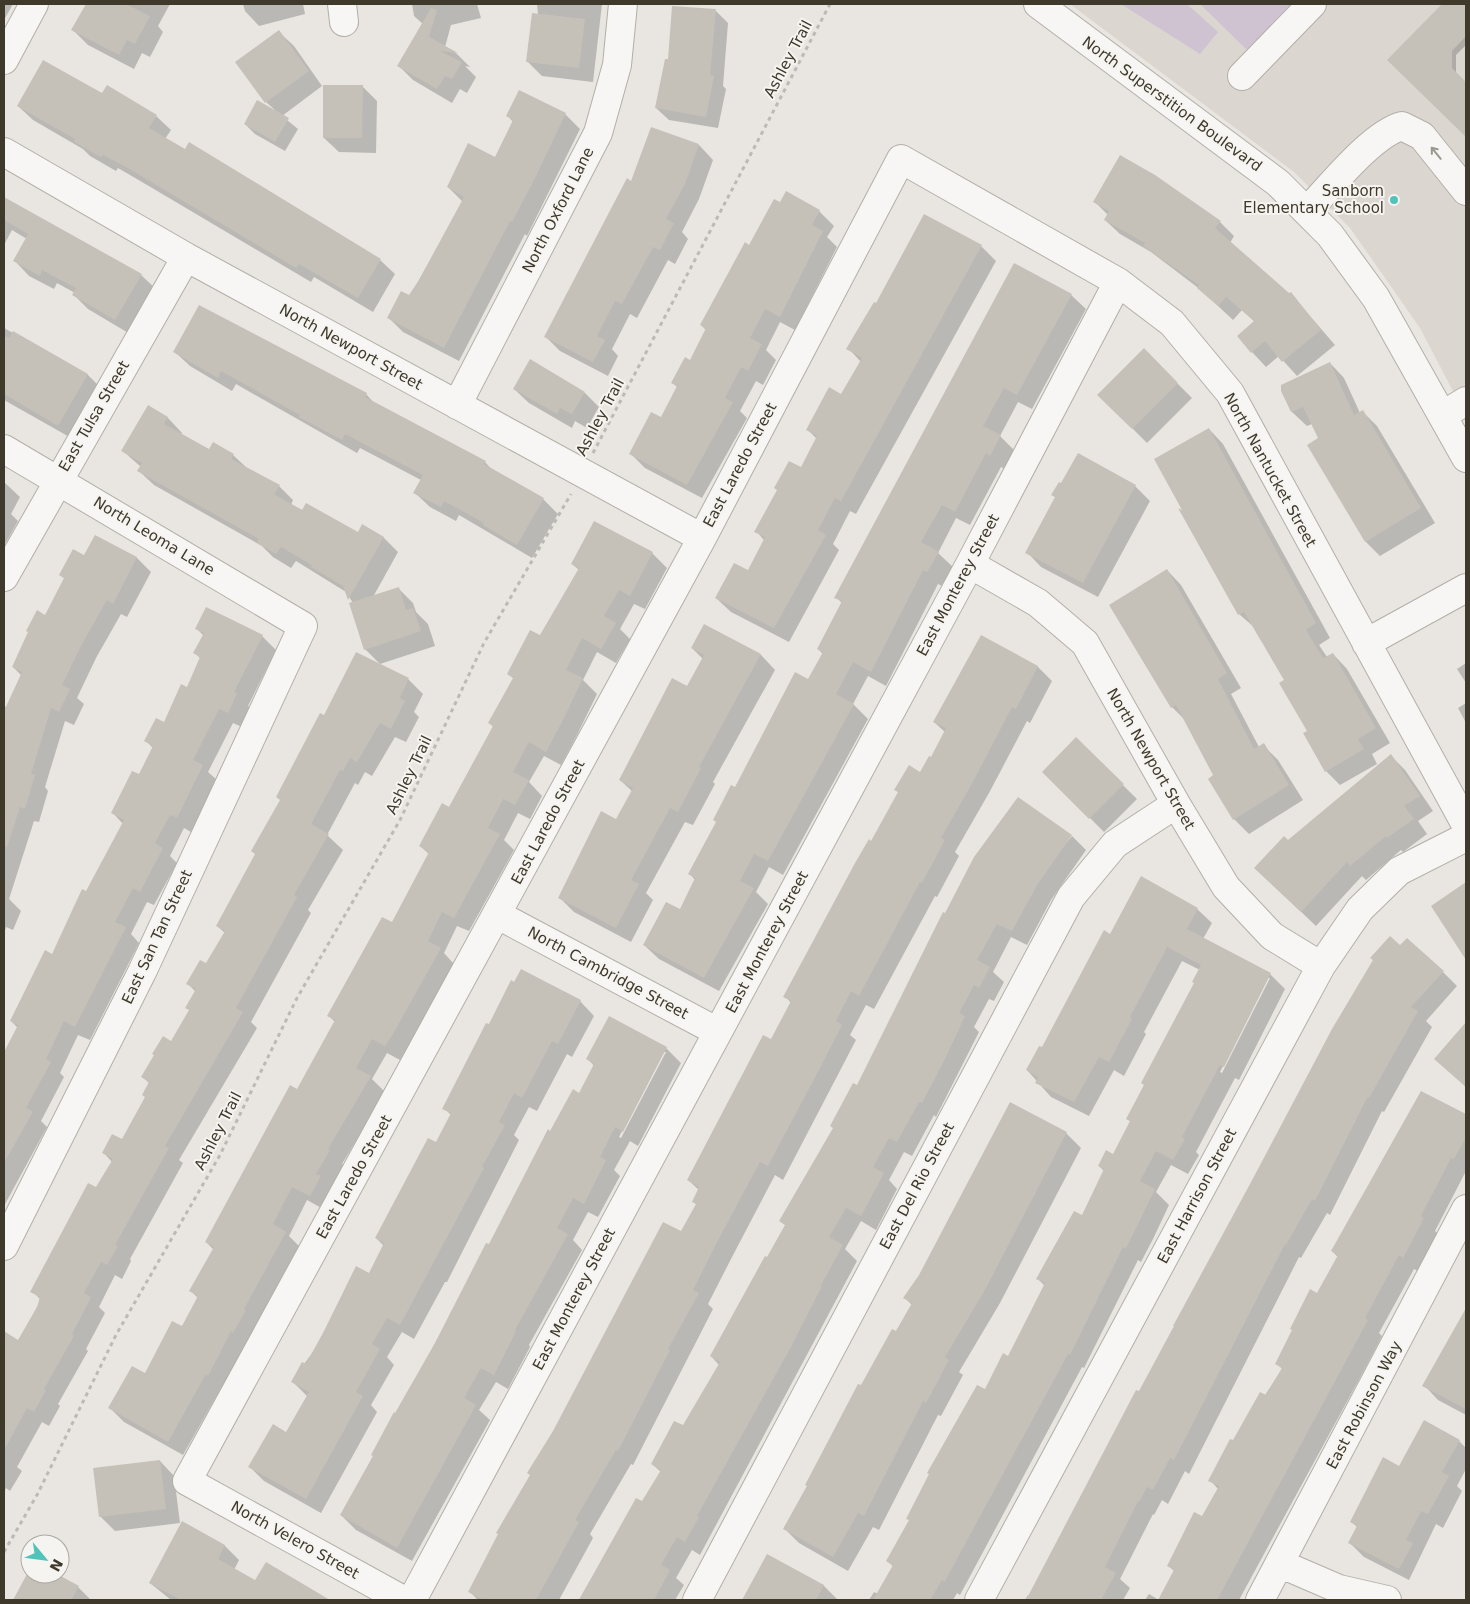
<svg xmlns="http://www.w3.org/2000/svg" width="1470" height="1604" font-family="'DejaVu Sans',sans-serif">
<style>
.built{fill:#dbd6d0}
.green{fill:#cfc3d2}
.shadow{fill:#0003;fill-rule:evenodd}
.building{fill:#c5c1b9}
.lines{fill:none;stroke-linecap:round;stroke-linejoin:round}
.minor-casing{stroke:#b3afa7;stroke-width:30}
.path{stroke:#bcbab4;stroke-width:3;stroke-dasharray:4 4;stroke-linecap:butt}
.minor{stroke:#f7f6f4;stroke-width:28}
.oneway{stroke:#9b9890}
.poi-dot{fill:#50c4b8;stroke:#f6f4f1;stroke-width:2}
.labels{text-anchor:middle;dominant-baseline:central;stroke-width:4;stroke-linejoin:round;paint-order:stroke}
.street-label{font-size:15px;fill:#3f392b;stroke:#f6f4f1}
.poi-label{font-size:15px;fill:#3f392b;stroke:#f6f4f1;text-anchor:end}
</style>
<rect width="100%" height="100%" fill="#e9e6e1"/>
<path class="built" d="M1070 4H1466V416L1420 328 1350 228 1294 172Z"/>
<path class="green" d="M1121 4H1187L1218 32 1200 54Z
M1200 4H1294L1253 46 1246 49Z"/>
<path class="shadow" d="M4 4H13L4 20Z
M87 4H170L158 26 163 32 150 57 142 53 134 69 88 45 73 30Z
M243 4H303L305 14 259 26 245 11Z
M412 4H477L481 18 451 25 445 47 457 54 470 67 465 66 476 77 467 93 460 89 452 103 413 80 399 66 423 24 414 16Z
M537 4H602L593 82 542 76 527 61 538 15Z
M1444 4H1466V45L1456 55V74L1466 84V136L1389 60Z
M716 11 728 23 723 86 726 89 718 128 669 120 656 108 669 61Z
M279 32 294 46 322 86 282 116 298 129 285 151 255 134 245 124 276 111 266 102Z
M362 86 377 101 376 153 339 152 324 138Z
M103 95 156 116 171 130 165 139 380 260 395 274 373 312 314 277 311 282 142 182 118 168 116 171 90 156 83 149 33 120 18 106Z
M565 114 580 129 527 236 525 234 459 361 403 332 389 318 410 296 463 202 448 187 495 158 513 122 508 116Z
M699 145 713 160 699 199 682 232 688 239 675 264 668 260 637 318 630 314 612 349 618 356 608 376 560 351 545 336 632 182Z
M4 198 141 275 156 289 130 334 88 309 74 295 75 293 57 283 54 289 29 276 15 261 27 239 12 230 4 245Z
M1095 202 1220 222 1234 236 1230 243 1289 295 1291 294 1335 345 1297 376 1279 356 1266 367 1252 352 1255 322 1242 310 1233 320 1201 290 1151 252 1120 234 1105 220 1108 215Z
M781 204 819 211 834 226 827 237 837 247 795 330 780 322 766 350 776 360 763 385 756 381 740 411 747 418 702 498 645 468 631 454 661 419 678 388 673 383 691 362 706 330 701 325 750 246Z
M924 216 981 246 996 261 856 514 850 511 833 544 839 550 789 642 731 612 716 598 748 572 765 541 756 531 802 469 817 439 808 430 842 396 861 362 848 348 876 305Z
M1071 295 1086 309 1032 409 1018 402 1000 436 1015 451 1005 469 1001 467 970 525 956 518 938 553 953 567 942 586 938 584 886 686 868 676 853 704 868 719 783 875 769 867 756 892 768 904 719 991 659 959 644 945 680 911 695 880 690 874 735 788 808 681 823 654 818 649 842 603 836 597Z
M4 328 88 375 102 389 73 439 4 400Z
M1144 350 1192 398 1147 443 1099 395Z
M175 352 366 394 376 405 485 462 493 471 543 499 558 514 532 558 459 515 456 521 430 507 415 493 421 480 360 448 357 453 236 384 232 391 190 366Z
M1330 363 1344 378 1360 413 1363 412 1377 426 1435 523 1380 556 1366 542 1312 424 1307 426 1292 412 1282 391Z
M514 389 585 393 599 407 587 428 575 421 572 428 529 403Z
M148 407 168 418 182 433 181 435 209 451 214 443 233 455 248 469 279 486 293 500 291 505 358 534 362 526 384 538 398 552 373 597 398 588 413 603 416 612 428 624 435 646 380 664 365 649 353 603 346 592 296 561 291 568 273 557 262 546 154 485 139 471 141 467 123 451Z
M1209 429 1223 444 1330 638 1319 645 1327 657 1333 654 1347 669 1390 743 1372 754 1377 764 1340 785 1326 771 1286 681 1255 628 1239 614 1185 513Z
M4 482 20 497 11 514 18 521 4 546Z
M1062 485 1135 486 1150 501 1098 597 1041 567 1027 552 1056 498 1053 495Z
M595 522 652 553 667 568 645 609 634 604 620 629 630 639 616 663 597 652 583 680 597 694 577 735 561 765 544 756 529 782 542 796 530 819 518 813 504 840 514 850 469 931 457 926 444 953 454 964 407 1048 400 1060 387 1053 372 1079 385 1092 342 1164 344 1165 331 1188 335 1192 325 1210 307 1200 289 1236 300 1247 223 1389 221 1388 183 1455 124 1422 110 1408 146 1375 182 1327 198 1298 191 1291 214 1250 206 1242 297 1091 335 1022 328 1015 393 924 429 854 420 846 449 808 493 727 490 723 514 679 509 674 540 637 579 570 572 564Z
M95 536 137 558 151 572 127 617 121 614 96 658 77 698 84 704 74 725 65 721 45 787 48 791 39 822 34 821 9 899 21 911 13 930 6 927 4 934V707H7L22 676 13 667 46 616 65 579 60 575 85 556Z
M1167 570 1181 585 1241 688 1231 694 1259 747 1263 745 1278 760 1303 800 1249 834 1234 819 1209 779 1215 776 1186 721 1172 707Z
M704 625 761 655 775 670 713 782 715 784 693 825 685 822 646 893 653 900 631 942 574 912 560 898 616 821 633 792 620 780 688 688 703 659 692 648Z
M196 628 262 636 276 650 248 706 251 708 242 727 233 723 208 772 217 780 191 832 184 828 170 856 177 863 154 905 147 902 131 934 139 943 90 1040 78 1035 60 1073 64 1077 41 1121 47 1127 4 1206V1055L18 1028 11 1021 53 955 123 824 112 812 139 776 153 748 146 741 165 724 188 689 201 659 195 653 204 636Z
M982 637 1038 667 1052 681 1030 723 1027 721 989 793 955 852 959 856 937 897 935 896 874 1009 866 1005 850 1035 856 1040 783 1180 775 1175 731 1259 708 1304 713 1309 633 1465 631 1464 590 1534 593 1538 559 1600H478L470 1592 697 1205 693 1201 699 1190 688 1180 772 1041 791 1003 785 996 872 843 932 759 945 732 934 722Z
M356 654 409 680 423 694 414 712 419 717 406 742 395 737 372 776 365 772 358 785 355 783 327 835 343 850 308 910 311 913 251 1022 257 1028 179 1160 183 1163 130 1259 131 1261 122 1279 115 1275 99 1307 105 1313 86 1349 88 1351 58 1404 60 1406 49 1426 42 1422 17 1467 22 1471 10 1491 6 1488 4 1493V1341L7 1335 19 1341 41 1300 32 1291 112 1162 104 1153 123 1141 146 1098 150 1084 143 1077 172 1043 190 1011 196 992 188 984 207 965 225 933 217 926 256 855Z
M1466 663V683L1457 669Z
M1466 703V723L1458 708Z
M1076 739 1137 799 1104 832 1044 772Z
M1391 756 1405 770 1433 811 1418 821 1427 834 1403 852 1401 850 1366 880 1362 876 1316 926 1255 868Z
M1072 836 1086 850 1051 900 1027 945 1011 937 993 972 1004 982 994 1001 989 999 974 1027 979 1032 936 1117 934 1115 912 1156 904 1152 889 1180 897 1189 876 1230 861 1221 845 1249 857 1261 700 1555 692 1550 676 1578 684 1585 675 1600H579L636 1500 643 1503 661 1472 652 1464 683 1427 719 1365 711 1356 786 1226 781 1221 857 1087Z
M1466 884V956L1432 907Z
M1197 909 1212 923 1203 939 1270 974 1285 989 1239 1080 1235 1078 1196 1152 1199 1155 1188 1174 1171 1165 1156 1192 1169 1205 1153 1239 1141 1262 1138 1260 1084 1368 1082 1367 960 1595 957 1593 953 1600H869L874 1592 878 1594 894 1567 887 1561 985 1391 1009 1358 1045 1286 1038 1279 1082 1217 1104 1171 1099 1166 1113 1156 1131 1122 1127 1119 1196 984 1200 970 1182 961 1144 1032 1146 1034 1124 1076 1114 1070 1089 1116 1051 1097 1027 1070 1043 1049 1111 935ZM1268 978H1270L1222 1073 1220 1072Z
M1401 947 1443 972 1457 986 1426 1021 1432 1027 1384 1112 1382 1111 1330 1215 1327 1213 1301 1258 1299 1257 1189 1474 1185 1471 1168 1504 1162 1500 1154 1515 1153 1514 1120 1579 1130 1588 1123 1600H1025L1028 1595 1030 1597 1140 1393Z
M580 1001 594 1016 572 1057 567 1054 537 1111 529 1107 514 1135 519 1140 447 1282H445L414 1339 402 1332 387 1357 394 1365 371 1405 377 1412 321 1513 264 1481 250 1467 286 1433 307 1396 292 1381 369 1274 384 1246 376 1238 436 1144 451 1115 444 1108Z
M609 1018 666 1048 681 1063 638 1146 630 1141 614 1170 620 1176 598 1217 588 1212 573 1240 582 1250 529 1345 530 1347 508 1389 496 1382 479 1410 490 1420 412 1561 356 1530 341 1515 551 1132 580 1094 594 1066 588 1059ZM663 1052H666L621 1138 619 1137Z
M1466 1024V1087L1436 1059Z
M1421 1092 1466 1116V1171L1435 1231 1438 1234 1418 1271 1414 1269 1379 1333 1382 1336 1362 1374 1239 1600H1145L1149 1594 1159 1600 1174 1571 1169 1566 1202 1518 1218 1489 1210 1480 1282 1369 1277 1363 1338 1257 1332 1251Z
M1010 1104 1066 1133 1081 1148 1000 1303 959 1372 963 1375 941 1416 938 1415 879 1530 873 1527 848 1571 799 1543 784 1528 862 1387 912 1305 905 1298 920 1276Z
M1466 1310V1415L1438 1400 1424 1385Z
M1459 1441 1466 1448V1469L1457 1486 1462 1491 1443 1528 1436 1524 1409 1580 1364 1557 1349 1542 1357 1527 1352 1522 1400 1467Z
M160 1461 174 1476 180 1523 115 1531 100 1516Z
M182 1523 225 1546 239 1560 234 1570 256 1582 266 1564 328 1600H171L150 1583Z
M767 1556 824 1586 838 1600H743Z
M30 1572V1574H54L78 1587 91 1600H15Z"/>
<path class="building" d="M86 4H126L150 16 135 44 127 40 119 55 71 30Z
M1442 4H1466V36L1452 51V68L1466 82V137L1387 60Z
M672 6 716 9 710 75 714 76 706 117 655 108 665 59H668Z
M431 8 437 10 429 37 458 53 440 51 462 62 452 79 445 76 437 89 397 66Z
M532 13 585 19 579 68 526 62Z
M279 30 309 71 265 103 235 62Z
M43 60 102 93 107 85 157 115 149 128 185 149 189 142 381 259 358 298 299 264 296 268 126 167 103 155 101 157 74 142 75 139 17 106Z
M323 85H363L362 138H323Z
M519 90 566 113 535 178 512 222 510 221 444 348 387 318 401 291 409 295 419 280 464 197 447 187 468 143 495 157 513 120 506 116Z
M257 100 289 118 275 142 244 124Z
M651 127 699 144 685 184 666 219 674 223 660 250 653 247 622 304 615 301 597 336 605 340 593 362 544 337 627 178 631 181Z
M1120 155 1155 175 1221 221 1215 228 1289 293 1291 292 1321 330 1282 362 1265 341 1251 353 1237 336 1254 321 1226 297 1218 306 1197 288 1199 285 1143 246 1145 243 1104 220 1109 211 1093 202Z
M786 191 820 210 812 225 823 231 780 317 765 309 750 338 762 344 748 371 741 367 725 398 733 402 687 485 629 454 651 412 661 417 677 386 671 383 685 357 690 360 706 328 700 325 745 242 749 245 774 199 780 202Z
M4 197 142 274 115 320 72 295 76 288 42 270 40 276 13 261 28 234 4 220Z
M924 214 982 245 841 501 835 498 818 530 826 535 774 628 715 598 734 563 748 570 765 537 754 532 777 490 774 488 789 461 801 467 817 436 806 430 829 387 841 394 862 358 846 349 874 302 876 303Z
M1014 263 1072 294 1017 395 1004 388 983 426 1001 435 990 456 986 453 955 512 942 505 921 542 939 552 927 572 923 570 871 672 853 662 836 694 854 704 768 861 754 854 740 881 754 888 704 978 643 945 666 902 680 909 695 878 688 874 716 822 713 820 731 785 735 787 795 672 808 679 823 652 817 649 842 601 834 598Z
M199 305 367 393 365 397 486 461 484 464 544 498 517 545 483 525 484 523 444 501 441 507 413 493 423 475 345 434 342 440 299 417 300 415 221 371 218 378 173 352Z
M13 331 88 374 58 426 4 394V335L9 338Z
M1144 348 1178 383 1132 429 1097 395Z
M530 359 585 392 572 414 560 408 557 414 513 389Z
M1330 362 1354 415 1363 410 1421 508 1365 542 1307 445 1318 438 1303 407 1291 412 1281 391V385Z
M148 405 168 417 164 424 209 449 213 442 234 454 231 459 280 485 274 494 302 510 306 503 358 532 362 524 384 537 348 600 343 586 311 567 312 565 281 547 276 554 257 543 259 539 137 471 142 463 121 451Z
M1209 428 1316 623 1306 630 1323 658 1333 653 1376 728 1358 739 1364 749 1325 772 1303 733 1307 731 1279 683 1284 680 1244 612 1238 615 1178 508 1182 510 1154 459Z
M1078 453 1136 485 1083 583 1025 553 1055 497 1051 495 1059 482 1061 483Z
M594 521 653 552 630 596 619 590 604 616 616 623 601 649 582 638 566 670 583 678 563 720 546 752 529 742 513 772 529 780 515 805 503 799 488 828 500 834 454 918 442 912 428 941 441 948 393 1034 385 1046 372 1039 356 1068 371 1076 328 1149 330 1150 316 1174 321 1176 310 1196 292 1187 273 1224 286 1232 244 1309 246 1310 233 1333 231 1331 208 1376 206 1374 168 1442 108 1408 132 1366 145 1373 172 1321 182 1326 198 1296 189 1291 214 1247 205 1242 290 1085 297 1089 335 1020 327 1016 382 917 392 922 429 852 419 846 442 803 449 807 493 726 488 723 513 678 507 674 530 630 540 635 579 568 571 564Z
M95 535 137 557 113 604 107 600 82 644 62 685 70 689 59 712 51 708 31 774 35 775 25 809 20 807 7 847 4 846V711L22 672 12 667 28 632 26 631 37 610 45 615 64 578 59 575 73 549 84 555Z
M1167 569 1227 673 1218 679 1254 749 1264 743 1289 785 1233 820 1208 779 1213 775 1176 705 1171 708 1109 605Z
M399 587 406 610 413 608 421 631 364 650 349 603Z
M206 607 263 635 234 692 237 693 228 713 219 709 193 760 203 765 177 818 170 815 155 843 163 848 140 892 133 888 115 922 126 927 75 1027 64 1021 46 1059 51 1062 26 1108 33 1112 4 1163V1052L18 1025 10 1021 45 950 52 954 82 889 86 891 124 820 111 813 132 771 139 774 153 746 144 741 156 718 164 722 181 684 187 687 200 657 193 653 204 633 195 629Z
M704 624 761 654 699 767 701 768 678 812 670 808 631 880 639 884 616 928 558 898 601 811 616 819 633 788 619 780 672 678 687 686 704 655 691 648Z
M981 635 1038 666 1016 709 1012 707 975 778 941 838 945 840 922 883 920 882 859 996 851 991 836 1021 842 1025 821 1066 768 1166 760 1162 716 1244 693 1290 699 1293 668 1349 670 1350 618 1451 616 1450 575 1520 579 1522 536 1600H484L468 1592 498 1534 496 1533 530 1475 527 1473 553 1431 663 1222 681 1231 696 1204 692 1202 699 1187 687 1180 763 1035 771 1039 791 1001 783 997 855 863 869 839 871 841 898 792 894 790 909 765 920 772 929 756 931 757 946 728 933 722Z
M356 652 409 678 400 698 405 701 391 729 380 723 357 762 350 758 343 771 340 770 311 824 329 834 294 895 297 897 236 1008 243 1012 165 1146 169 1148 115 1245 118 1246 107 1265 101 1262 84 1293 91 1297 72 1334 74 1336 44 1389 46 1390 34 1412 27 1408 4 1450V1331L18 1340 37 1307 40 1297 30 1292 88 1183 96 1187 113 1159 102 1153 112 1134 122 1139 145 1097 142 1095 149 1082 141 1077 154 1055 152 1054 163 1036 171 1041 189 1010 185 1008 196 989 186 984 200 960 206 963 225 931 216 926 255 854 251 851 280 800 276 797 320 713 324 715Z
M1076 737 1124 784 1089 819 1042 772Z
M1391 754 1420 796 1404 806 1414 819 1387 838 1386 836 1350 866 1347 862 1301 912 1254 868 1284 836 1288 840Z
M1018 797 1072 835 1037 885 1012 931 997 924 977 960 990 967 979 988 974 985 959 1013 965 1016 945 1059 922 1103 919 1102 897 1142 889 1138 873 1167 884 1173 861 1216 846 1208 829 1237 843 1245 821 1285 822 1286 792 1345 697 1516 699 1517 685 1542 677 1537 661 1565 670 1570 654 1600H579L636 1498 642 1501 661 1470 651 1464 674 1421 683 1425 720 1362 710 1356 765 1256 767 1257 785 1225 779 1221 833 1128 830 1126 853 1083 857 1085 943 912 945 913 974 857Z
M1141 876 1198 908 1187 929 1271 973 1224 1067 1220 1065 1182 1137 1185 1139 1173 1160 1156 1151 1140 1181 1155 1189 1138 1224 1126 1248 1123 1247 1070 1355 1068 1354 945 1581 942 1580 930 1600H873L893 1565 886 1561 909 1520 906 1519 929 1474 927 1473 977 1385 985 1389 1003 1353 1008 1356 1045 1283 1036 1279 1074 1211 1082 1215 1104 1169 1098 1166 1106 1150 1113 1154 1130 1121 1126 1119 1144 1085 1141 1083 1194 983 1192 982 1201 965 1167 947 1130 1017 1132 1019 1109 1062 1099 1057 1074 1102 1035 1083 1038 1077 1026 1070 1039 1046 1042 1047 1104 930 1110 934Z
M1466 882V960L1431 906Z
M1390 936 1400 945 1407 938 1444 971 1411 1007 1418 1011 1369 1098H1367L1315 1201 1312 1199 1286 1245 1285 1244 1174 1460 1170 1458 1153 1490 1147 1487 1139 1502 1138 1501 1105 1567 1116 1573 1101 1600H1026L1136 1390 1139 1391 1174 1326H1173L1250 1184 1332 1029 1373 960 1370 958Z
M521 969 581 1000 558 1044 552 1041 522 1098 514 1093 499 1122 505 1125 482 1167 484 1168 400 1325 387 1318 372 1344 380 1349 356 1392 363 1396 306 1499 248 1467 273 1424 286 1432 309 1392 291 1382 302 1362 306 1364 324 1331 356 1266 369 1273 384 1243 375 1238 428 1138 436 1142 451 1113 442 1109 486 1023 489 1024 511 980 514 982Z
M609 1016 667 1047 623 1132 615 1127 600 1157 606 1160 584 1204 573 1198 557 1228 568 1234 515 1330 516 1331 494 1375 481 1368 464 1398 476 1405 397 1548 340 1515 373 1456 371 1455 394 1412 395 1413 435 1343 486 1243 489 1244 548 1129 550 1131 573 1089 579 1093 594 1064 586 1059Z
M1466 1022V1087L1434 1059Z
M1421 1091 1466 1114V1137L1454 1159 1451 1158 1421 1216 1424 1218 1403 1258 1399 1255 1365 1318 1368 1320 1217 1600H1158L1174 1570 1167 1566 1194 1512 1202 1516 1219 1486 1208 1481 1230 1439 1233 1440 1260 1392 1266 1395 1282 1368 1275 1364 1292 1330 1290 1329 1310 1289 1317 1293 1338 1255 1331 1251Z
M1010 1102 1067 1132 986 1288 945 1357 949 1360 926 1403 923 1401 864 1516 858 1513 833 1557 783 1529 807 1486 805 1485 858 1384 861 1385 892 1329 896 1331 912 1303 903 1298 919 1275Z
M1466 1308V1409L1422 1386Z
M1424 1420 1460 1440 1442 1472 1449 1476 1428 1514 1421 1511 1406 1540 1413 1543 1399 1569 1348 1543 1357 1526 1350 1522 1383 1457 1399 1466Z
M160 1460 166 1509 99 1517 93 1468Z
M182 1521 225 1545 218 1559 255 1580 266 1562 330 1600H181L149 1583Z
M767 1554 824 1585 816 1600H742Z
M27 1574H57L79 1586 71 1600H13Z"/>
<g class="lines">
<defs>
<path id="minor" d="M342 4 344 22
M1038 4 1278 183 1330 235 1376 298 1466 458
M4 60 34 4
M1242 76 1312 4
M4 152 186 257 702 538
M1307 211C1330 187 1372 134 1402 126L1422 136 1466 191
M457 405 598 133 617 65 623 4
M1443 415 1466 401
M4 449 303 626 142 972 4 1246
M970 564 1038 603 1085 643 1176 804 1226 887 1272 936 1321 966
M4 577 186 257
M1366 643 1466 588
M498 915 718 1032
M1281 1564 1339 1589 1387 1600
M403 1600 187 1481 702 538 901 159 1118 282 1172 323 1230 393 1466 825
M412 1600 970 564 1118 282
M697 1600 1071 897 1115 844 1176 804
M979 1600 1321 966 1360 909 1399 871 1466 837
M1260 1600 1466 1209"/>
</defs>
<use href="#minor" class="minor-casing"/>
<path class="path" d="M593 453 830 4
M4 1552 37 1495 116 1335 220 1155 297 998 400 820 484 643 571 494"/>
<use href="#minor" class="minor"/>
</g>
<defs><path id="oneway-shaft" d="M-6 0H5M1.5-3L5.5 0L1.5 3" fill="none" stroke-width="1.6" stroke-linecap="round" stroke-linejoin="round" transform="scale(1.25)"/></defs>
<use class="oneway" href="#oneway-shaft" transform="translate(1436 153) rotate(-129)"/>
<circle class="poi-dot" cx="1394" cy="200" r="5"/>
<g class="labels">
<g class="street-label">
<text transform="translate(788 59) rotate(-62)">Ashley Trail</text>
<text transform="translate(1172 104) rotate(36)">North Superstition Boulevard</text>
<text transform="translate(558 210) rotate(-63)">North Oxford Lane</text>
<text transform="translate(351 347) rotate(29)">North Newport Street</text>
<text transform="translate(94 416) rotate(-60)">East Tulsa Street</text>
<text transform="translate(600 417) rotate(-62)">Ashley Trail</text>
<text transform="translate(740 465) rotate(-62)">East Laredo Street</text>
<text transform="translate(1270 470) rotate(61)">North Nantucket Street</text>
<text transform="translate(154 536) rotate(31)">North Leoma Lane</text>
<text transform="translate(958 585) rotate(-62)">East Monterey Street</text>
<text transform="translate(1151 759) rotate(60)">North Newport Street</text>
<text transform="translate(409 775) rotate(-64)">Ashley Trail</text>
<text transform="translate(548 822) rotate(-62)">East Laredo Street</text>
<text transform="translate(157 937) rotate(-65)">East San Tan Street</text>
<text transform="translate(767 942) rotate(-62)">East Monterey Street</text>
<text transform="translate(608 973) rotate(28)">North Cambridge Street</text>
<text transform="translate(218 1131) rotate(-63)">Ashley Trail</text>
<text transform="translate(354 1177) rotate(-61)">East Laredo Street</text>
<text transform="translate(917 1186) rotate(-62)">East Del Rio Street</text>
<text transform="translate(1197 1196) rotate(-62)">East Harrison Street</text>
<text transform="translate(574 1299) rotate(-62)">East Monterey Street</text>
<text transform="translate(1364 1405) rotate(-62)">East Robinson Way</text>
<text transform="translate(295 1540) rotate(29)">North Velero Street</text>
</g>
<g class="poi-label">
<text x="1384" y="191">Sanborn<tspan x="1384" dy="17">Elementary School</tspan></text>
</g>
</g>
<rect width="1470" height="1604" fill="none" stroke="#3f392b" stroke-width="10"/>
<g transform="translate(45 1559) rotate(119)"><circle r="24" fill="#f6f4f1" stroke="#ada9a2"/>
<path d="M0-4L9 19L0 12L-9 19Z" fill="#50c4b8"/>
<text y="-8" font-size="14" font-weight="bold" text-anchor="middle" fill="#3f392b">N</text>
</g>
</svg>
